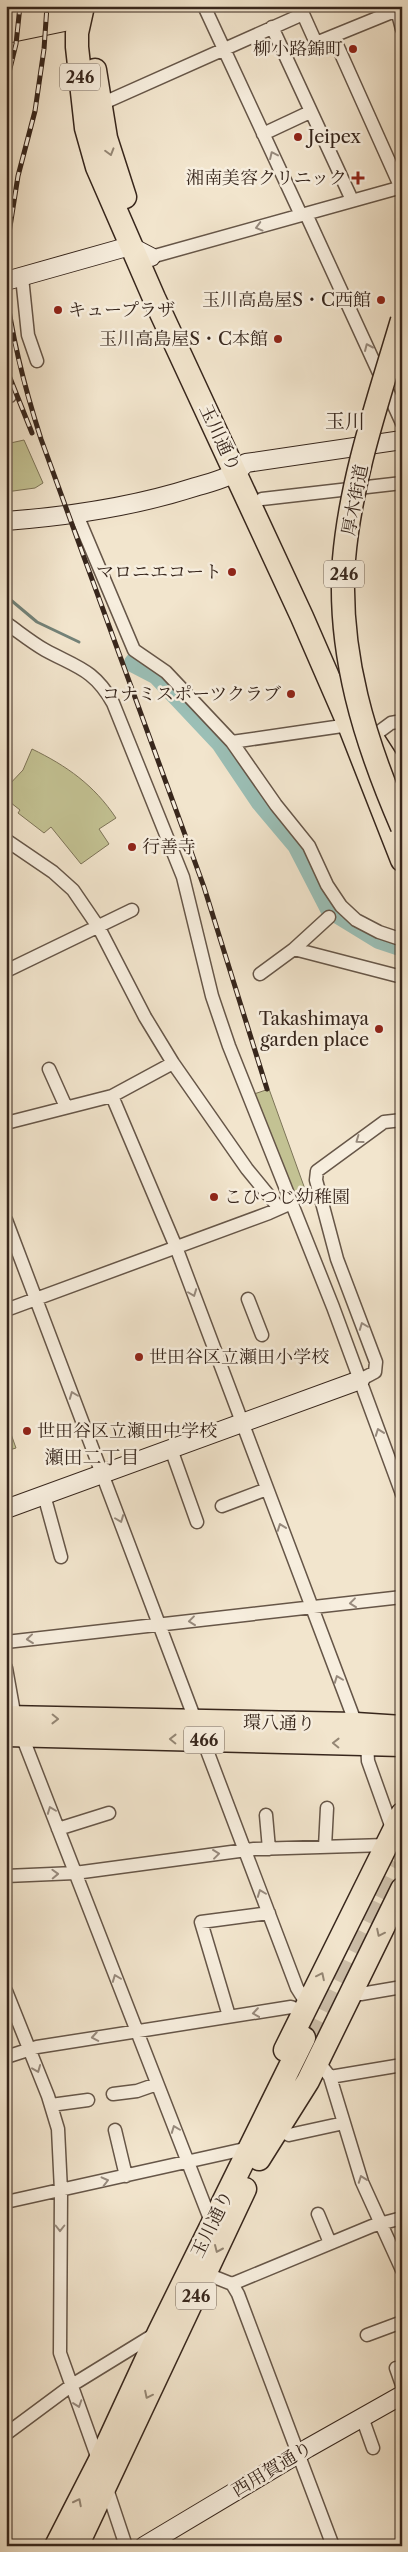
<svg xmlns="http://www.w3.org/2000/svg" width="408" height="2552" font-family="'Libre Caslon Text','Noto Serif JP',serif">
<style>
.green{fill:#c3c293;stroke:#7d7458}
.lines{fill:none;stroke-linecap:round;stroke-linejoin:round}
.stream{stroke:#738278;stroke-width:3}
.river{stroke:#9bbfb6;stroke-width:20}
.highway-tunnel{stroke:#cdbfaa;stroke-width:22;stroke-dasharray:22 11;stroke-linecap:butt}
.street-casing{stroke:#665648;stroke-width:15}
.secondary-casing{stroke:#37261c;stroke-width:20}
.primary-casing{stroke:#37261c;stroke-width:22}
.highway-casing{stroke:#37261c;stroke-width:25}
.street{stroke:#f7eede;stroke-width:12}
.secondary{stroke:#f7eede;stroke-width:18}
.primary{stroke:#f2e5cd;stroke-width:20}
.highway{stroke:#f2e5cd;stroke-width:22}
.rail-casing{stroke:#37261c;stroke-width:5}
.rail{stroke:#f7eede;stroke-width:3;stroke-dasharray:9;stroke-linecap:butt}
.highway-bridge-casing{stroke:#37261c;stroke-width:25;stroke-linecap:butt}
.highway-bridge{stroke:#f2e5cd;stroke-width:22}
.oneway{stroke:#948674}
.oneway2{stroke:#978a7d}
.poi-dot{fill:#8f2418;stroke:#f7eede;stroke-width:2}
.labels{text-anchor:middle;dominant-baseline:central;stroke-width:5;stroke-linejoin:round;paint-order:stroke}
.shield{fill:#f7eede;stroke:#716256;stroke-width:1}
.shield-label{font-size:16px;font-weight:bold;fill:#37261c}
.poi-label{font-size:18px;fill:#37261c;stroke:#f7eede;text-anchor:end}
.street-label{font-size:18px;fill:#37261c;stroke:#f7eede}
.neighbourhood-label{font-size:19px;fill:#37261c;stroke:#f7eede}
.quarter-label{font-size:20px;fill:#37261c;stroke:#f7eede}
</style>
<rect width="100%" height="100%" fill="#f2e5cd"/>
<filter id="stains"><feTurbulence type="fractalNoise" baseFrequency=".004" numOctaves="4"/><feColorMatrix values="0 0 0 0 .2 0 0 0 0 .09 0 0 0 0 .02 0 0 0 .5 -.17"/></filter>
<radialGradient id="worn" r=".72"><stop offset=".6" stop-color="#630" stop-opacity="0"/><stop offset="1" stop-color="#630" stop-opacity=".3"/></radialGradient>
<path class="green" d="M24 440 43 483 35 488 6 492V444Z
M32 749C67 766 94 785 116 818L99 829 109 844 81 864 51 827 44 833 18 813 20 810 6 799V788L23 770Z
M269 1089 306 1192 294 1199 254 1094Z
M6 1420 16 1448 6 1451Z"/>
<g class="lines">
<path class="stream" d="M6 596 37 622 79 642"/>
<path class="river" d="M134 663 157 675 221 743 260 801 297 845 330 909 379 939 400 946"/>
<path class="highway-tunnel" d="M385 1900 402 1865
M304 2038 383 1877"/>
<defs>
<path id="street" d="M204 6 301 215
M396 6 402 29
M272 27 352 200
M333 36 401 188
M99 105 303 14 316 43 397 10
M263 134 310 112
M306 214 402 423
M151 257 402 187
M22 277 28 335 37 361
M6 397 10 396
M262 499 402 483
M77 515 134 650 166 672 232 742 276 805 309 846 327 885 341 906 356 920 379 932 400 939
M6 623C19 632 31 642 45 650 76 667 94 669 113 703L183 877 212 996 229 1046 333 1307 402 1494
M372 737 391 723 402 721
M232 742 349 725
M6 840 53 872 73 890 99 928 145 1017 173 1063 247 1169 279 1208
M329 917 294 949 402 977
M6 971 132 910
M260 974 294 949
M49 1069 66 1107
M112 1096 176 1247 356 1724
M6 1123 112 1096 173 1063
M6 1220 196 1722
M248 1299 262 1335
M6 1310 269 1213 287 1205
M360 1380 375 1372 376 1362 337 1259 316 1180 317 1171 384 1122 402 1120
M171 1449 197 1522
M44 1495 61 1557
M222 1506 267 1489
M6 1642 402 1597
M6 1668 15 1718
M22 1736 212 2224
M203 1740 297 1988 302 1996 309 2000
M367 1743 368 1761 393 1831
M266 1815 269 1849
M58 1829 109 1813
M325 1847 327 1808
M6 1876 75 1873 254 1849 386 1845
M352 1990 361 1994 402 1987
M6 1991 48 2096 58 2129 61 2191 60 2353 99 2462
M229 2016 201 1922 269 1913
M6 2057 37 2047 291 2007 303 2012
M317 2064 324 2069 330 2077 362 2182 402 2270
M330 2077 402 2065
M113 2094 137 2091 157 2084
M51 2105 88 2100
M278 2129 289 2135 344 2123
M115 2130 126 2176
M6 2202 249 2148
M318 2214 330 2243
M207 2274 232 2284 238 2294 333 2546
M232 2284 372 2226 402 2218
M367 2335 402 2322
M396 2368 402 2385
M362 2417 373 2448
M6 2434 72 2385 155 2334
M106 2486 126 2546"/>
<path id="secondary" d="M6 281 130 246 151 257
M6 521C71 516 133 507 195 487 215 481 232 478 246 463L402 440
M6 1509 360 1380
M144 2546 308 2448 402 2395"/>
<path id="primary" d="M6 16 59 6
M6 33 69 20 83 8"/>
<path id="highway" d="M83 6 77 33V47L86 128 97 167 154 298 302 617 349 725 402 860
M95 70 106 138 125 197
M373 739 402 784
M6 1717 356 1724 402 1727
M6 1735 402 1745
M285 2050 402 1814
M259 2159 308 2081 402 1889
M56 2546 99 2462 159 2332 304 2038
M77 2546 245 2189"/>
</defs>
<use href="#street" class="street-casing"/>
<use href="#secondary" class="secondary-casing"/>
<use href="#primary" class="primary-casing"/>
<use href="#highway" class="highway-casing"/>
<use href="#street" class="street"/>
<use href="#secondary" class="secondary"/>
<use href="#primary" class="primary"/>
<use href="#highway" class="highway"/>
<defs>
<path id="rail" d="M6 85 16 44 20 6
M6 252 18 176 35 111 44 49 47 6
M6 288C12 340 25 389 41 439L204 887 267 1089
M6 368 32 433"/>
</defs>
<use href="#rail" class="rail-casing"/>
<use href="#rail" class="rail"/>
<defs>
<path id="highway-bridge" d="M402 320C379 398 351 477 344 559 337 653 365 742 402 827"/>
</defs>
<use href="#highway-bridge" class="highway-bridge-casing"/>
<use href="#highway-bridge" class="highway-bridge"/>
</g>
<defs><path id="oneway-chevron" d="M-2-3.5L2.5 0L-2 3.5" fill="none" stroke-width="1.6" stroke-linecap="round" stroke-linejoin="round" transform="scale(1.25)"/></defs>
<g class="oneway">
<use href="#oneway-chevron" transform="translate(110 152) rotate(74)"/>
<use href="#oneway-chevron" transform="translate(55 1719) rotate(1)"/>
<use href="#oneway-chevron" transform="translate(173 1739) rotate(-179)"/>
<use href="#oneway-chevron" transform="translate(336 1743) rotate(-179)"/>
<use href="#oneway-chevron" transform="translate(380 1933) rotate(116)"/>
<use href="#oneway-chevron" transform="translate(321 1976) rotate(-64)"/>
<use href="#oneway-chevron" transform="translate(218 2249) rotate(114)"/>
<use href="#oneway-chevron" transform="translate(148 2395) rotate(116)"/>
<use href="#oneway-chevron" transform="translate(78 2502) rotate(-63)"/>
</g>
<g class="oneway2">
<use href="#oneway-chevron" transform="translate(273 155) rotate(-115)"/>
<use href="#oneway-chevron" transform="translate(259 227) rotate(165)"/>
<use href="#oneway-chevron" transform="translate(368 347) rotate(-114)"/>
<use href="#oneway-chevron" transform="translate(359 1140) rotate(144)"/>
<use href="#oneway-chevron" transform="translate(193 1293) rotate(69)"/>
<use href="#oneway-chevron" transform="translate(363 1326) rotate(-111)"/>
<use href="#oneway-chevron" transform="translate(73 1395) rotate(-111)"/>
<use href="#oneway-chevron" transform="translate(379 1432) rotate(-110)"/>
<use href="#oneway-chevron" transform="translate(120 1519) rotate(69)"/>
<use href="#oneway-chevron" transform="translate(281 1527) rotate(-110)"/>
<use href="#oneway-chevron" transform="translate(353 1603) rotate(173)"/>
<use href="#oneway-chevron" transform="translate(192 1621) rotate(173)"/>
<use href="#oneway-chevron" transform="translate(30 1639) rotate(174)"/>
<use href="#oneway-chevron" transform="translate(338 1679) rotate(-111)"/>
<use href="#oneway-chevron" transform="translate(51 1810) rotate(-111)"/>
<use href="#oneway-chevron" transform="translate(216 1854) rotate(-7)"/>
<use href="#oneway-chevron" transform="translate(55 1874) rotate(-2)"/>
<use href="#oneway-chevron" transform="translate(261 1893) rotate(-111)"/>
<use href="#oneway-chevron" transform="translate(116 1978) rotate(-111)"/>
<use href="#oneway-chevron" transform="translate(256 2013) rotate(172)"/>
<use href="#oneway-chevron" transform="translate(95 2037) rotate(170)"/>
<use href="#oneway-chevron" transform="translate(37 2069) rotate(68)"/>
<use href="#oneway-chevron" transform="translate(175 2129) rotate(-111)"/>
<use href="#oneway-chevron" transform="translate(362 2179) rotate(-110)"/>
<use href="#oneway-chevron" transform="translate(105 2181) rotate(-14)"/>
<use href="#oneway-chevron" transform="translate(60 2228) rotate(90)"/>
<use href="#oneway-chevron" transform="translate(78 2404) rotate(71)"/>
</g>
<g class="poi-dot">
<circle cx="353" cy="49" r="5"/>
<circle cx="298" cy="137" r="5"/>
<path d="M355.5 170.5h5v5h5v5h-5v5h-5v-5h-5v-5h5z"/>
<circle cx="381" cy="300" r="5"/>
<circle cx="58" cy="310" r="5"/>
<circle cx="278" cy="339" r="5"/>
<circle cx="232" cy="572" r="5"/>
<circle cx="291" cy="694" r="5"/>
<circle cx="132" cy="847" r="5"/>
<circle cx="379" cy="1029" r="5"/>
<circle cx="214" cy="1197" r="5"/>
<circle cx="139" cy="1357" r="5"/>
<circle cx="27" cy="1431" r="5"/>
</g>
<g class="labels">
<g class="shield">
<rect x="60" y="63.5" width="40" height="27" rx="4"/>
<rect x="324" y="560.5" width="40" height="27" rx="4"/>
<rect x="184" y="1726.5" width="40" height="27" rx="4"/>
<rect x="176" y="2282.5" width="40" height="27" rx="4"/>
</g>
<g class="shield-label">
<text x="80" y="77">246</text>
<text x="344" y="574">246</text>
<text x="204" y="1740">466</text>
<text x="196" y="2296">246</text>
</g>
<g class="poi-label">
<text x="343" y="49">柳小路錦町</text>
<text x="308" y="137" text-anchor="start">Jeipex</text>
<text x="347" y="178">湘南美容クリニック</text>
<text x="371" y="300">玉川高島屋S・C西館</text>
<text x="68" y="310" text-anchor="start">キュープラザ</text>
<text x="268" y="339">玉川高島屋S・C本館</text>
<text x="222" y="572">マロニエコート</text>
<text x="281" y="694">コナミスポーツクラブ</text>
<text x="142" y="847" text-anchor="start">行善寺</text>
<text x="369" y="1019">Takashimaya<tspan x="369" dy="21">garden place</tspan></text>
<text x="224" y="1197" text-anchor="start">こひつじ幼稚園</text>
<text x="149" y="1357" text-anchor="start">世田谷区立瀬田小学校</text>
<text x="37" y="1431" text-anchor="start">世田谷区立瀬田中学校</text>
</g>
<g class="street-label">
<text transform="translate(220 438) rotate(65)">玉川通り</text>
<text transform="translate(355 500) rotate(-79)">厚木街道</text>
<text transform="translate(279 1723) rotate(1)">環八通り</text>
<text transform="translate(212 2224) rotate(-64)">玉川通り</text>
<text transform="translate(272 2469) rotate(-31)">西用賀通り</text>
</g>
<g class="neighbourhood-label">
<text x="92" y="1457">瀬田二丁目</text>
</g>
<g class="quarter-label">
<text x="345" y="421">玉川</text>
</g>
</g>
<rect width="408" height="2552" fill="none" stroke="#f2e5cd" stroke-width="25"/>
<rect x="8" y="8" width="393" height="2537" fill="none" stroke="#37261c" stroke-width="2.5"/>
<rect x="12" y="12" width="383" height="2527" fill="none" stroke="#37261c"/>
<rect width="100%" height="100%" filter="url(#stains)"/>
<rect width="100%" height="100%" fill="url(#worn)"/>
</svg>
